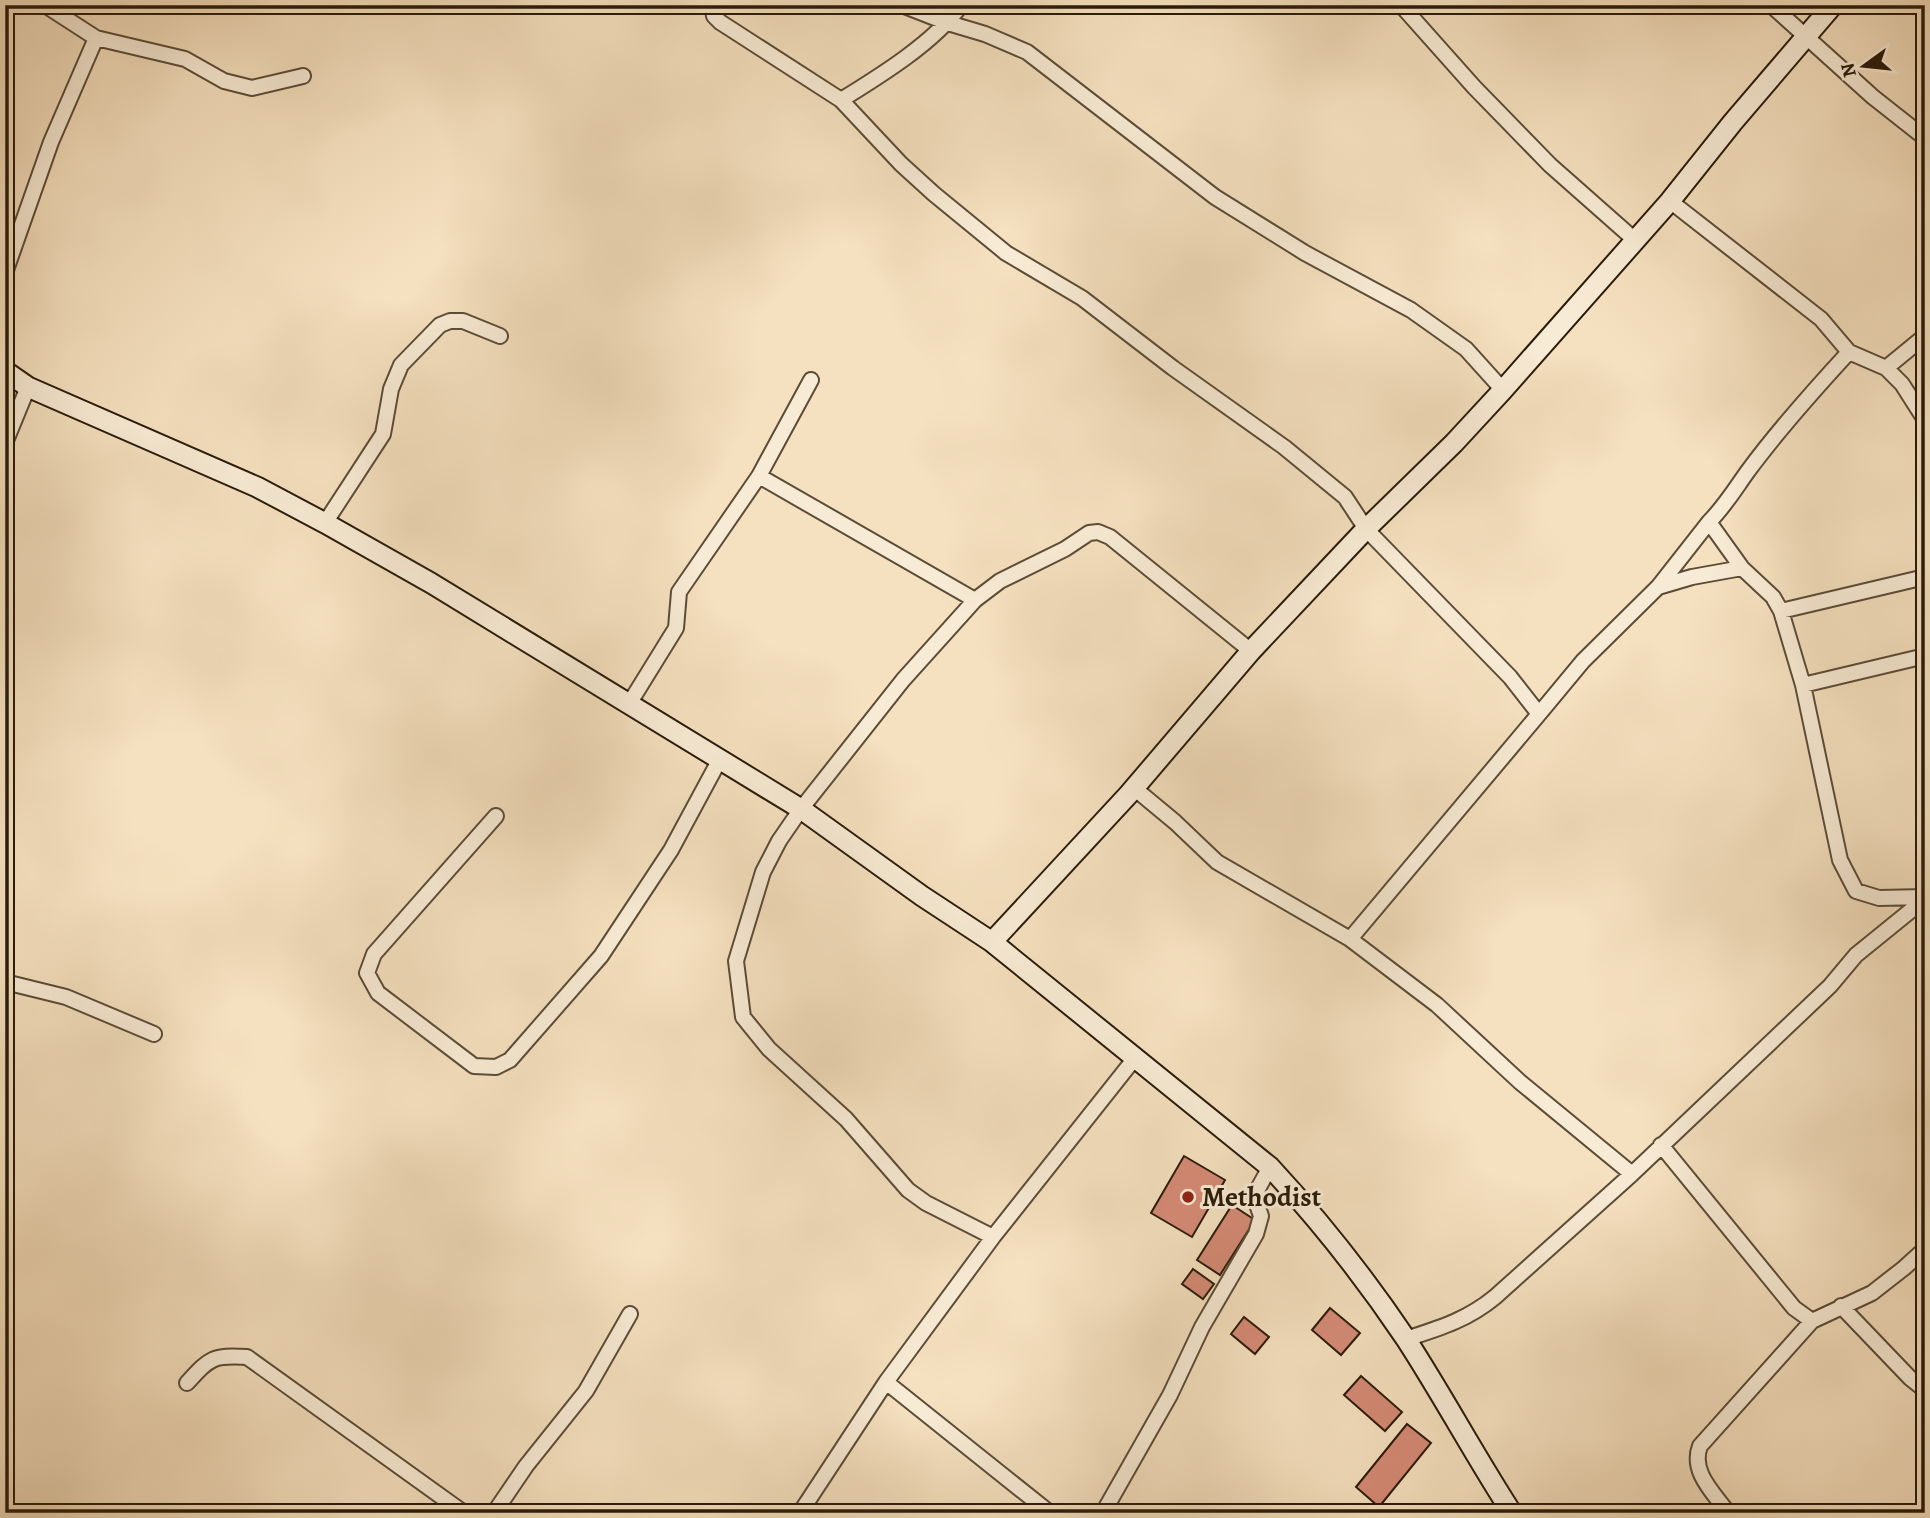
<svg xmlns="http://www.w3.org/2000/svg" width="1930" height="1518" font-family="Alegreya,serif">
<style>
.building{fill:#d58a76;stroke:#291b0a;stroke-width:2}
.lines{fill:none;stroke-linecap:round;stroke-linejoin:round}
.street-casing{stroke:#5c4c37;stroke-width:18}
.secondary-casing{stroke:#291b0a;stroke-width:23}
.street{stroke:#f8ebd5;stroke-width:14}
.secondary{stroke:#f8ebd5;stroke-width:19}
.poi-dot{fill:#8f2418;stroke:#f8ebd5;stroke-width:2.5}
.labels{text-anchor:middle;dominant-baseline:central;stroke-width:6;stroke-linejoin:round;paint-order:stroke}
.poi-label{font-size:28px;font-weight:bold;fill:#291b0a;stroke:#f8ebd5;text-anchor:start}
</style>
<rect width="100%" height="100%" fill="#f5e0bf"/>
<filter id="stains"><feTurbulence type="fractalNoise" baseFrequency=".00286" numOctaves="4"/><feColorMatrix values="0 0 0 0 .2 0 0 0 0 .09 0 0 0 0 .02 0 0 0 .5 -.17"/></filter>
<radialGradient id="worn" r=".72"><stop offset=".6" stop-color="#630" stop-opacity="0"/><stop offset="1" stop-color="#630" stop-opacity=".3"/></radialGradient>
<path class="building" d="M1184 1156 1225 1180 1192 1237 1151 1213Z
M1232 1205 1255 1220 1220 1275 1197 1260Z
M1193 1269 1214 1284 1203 1299 1182 1284Z
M1330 1308 1360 1333 1341 1355 1312 1330Z
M1244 1317 1269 1337 1255 1354 1231 1334Z
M1361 1376 1402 1412 1385 1431 1344 1395Z
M1407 1424 1431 1443 1379 1507 1356 1487Z"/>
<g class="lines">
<defs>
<path id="street" d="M45 5 96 38 185 59 224 81 252 88 303 76
M712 5 714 16 720 22 841 100 901 164 934 194 1006 253 1082 298 1173 368 1284 447 1345 497 1366 529 1510 677 1539 714 1583 661 1658 587 1709 522 1742 568 1773 597 1781 611 1803 685 1840 860 1856 891 1879 898 1925 897
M902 5 948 23 985 34 1027 52 1215 197 1305 253 1411 310 1466 349 1503 390
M1401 5 1474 87 1550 165 1636 241
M1771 5 1873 97 1925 138
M841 100C880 76 935 42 961 5
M1670 201 1821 319 1849 352 1886 368 1902 384 1925 420
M5 273 51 142 96 38
M1886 368 1925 336
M5 443 28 387
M759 476 975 600
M1709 522C1725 506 1735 489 1748 471 1779 429 1814 390 1849 352
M325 523 383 434 391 389 401 365 440 325 450 321H463L500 336
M1658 587 1692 577 1742 568
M1781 611 1925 577
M1803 685 1925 656
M629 704 676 628 679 592 759 476 811 380
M1134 788 1175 822 1217 862 1350 939 1437 1005 1520 1082 1632 1174
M496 816 374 954 367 973 378 993 474 1066 496 1067 510 1060 601 956 671 850 720 759
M1350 939 1539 714
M5 982 66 997 154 1034
M1661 1145 1794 1308 1812 1321 1872 1293 1904 1268 1925 1249
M993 1237 926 1203 908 1190 846 1119 769 1049 743 1017 736 961 763 872 779 841 801 809 903 680 975 600 1000 581 1065 549 1089 533 1098 532 1110 537 1251 651
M1841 1306 1910 1378 1925 1390
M1406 1339C1440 1328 1467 1320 1495 1297L1632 1174 1830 986 1856 955 1925 899
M886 1382 1050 1513
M187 1383C210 1358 212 1355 247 1357L464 1513
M494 1513 526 1466 586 1391 630 1314
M800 1513 886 1382 993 1237 1135 1058
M1103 1513 1170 1395 1202 1327 1256 1234 1261 1216 1254 1196 1270 1167
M1728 1513C1714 1493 1690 1472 1700 1446L1812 1321"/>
<path id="secondary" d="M5 371 28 387 257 487 325 523 431 583 801 809 922 896 992 942 1270 1167C1320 1221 1365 1278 1406 1339 1443 1396 1475 1456 1512 1513
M992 942 1129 794 1251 651 1366 529 1454 443 1503 390 1670 201 1733 122 1833 5"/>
</defs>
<use href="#street" class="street-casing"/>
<use href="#secondary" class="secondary-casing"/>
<use href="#street" class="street"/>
<use href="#secondary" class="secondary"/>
</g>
<circle class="poi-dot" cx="1188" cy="1197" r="7"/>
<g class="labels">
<g class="poi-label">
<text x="1202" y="1197">Methodist</text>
</g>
</g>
<rect width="1930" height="1518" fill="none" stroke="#f5e0bf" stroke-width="28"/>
<rect x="7" y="7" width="1916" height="1504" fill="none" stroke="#291b0a" stroke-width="3.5"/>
<rect x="14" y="14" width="1902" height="1490" fill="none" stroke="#291b0a" stroke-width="2"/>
<g transform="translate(1864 66) rotate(255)" stroke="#f8ebd5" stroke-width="5" paint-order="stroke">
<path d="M0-5L12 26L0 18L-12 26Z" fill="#291b0a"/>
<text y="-10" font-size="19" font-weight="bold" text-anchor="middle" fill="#291b0a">N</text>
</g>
<rect width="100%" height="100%" filter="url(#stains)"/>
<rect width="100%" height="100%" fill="url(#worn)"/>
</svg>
